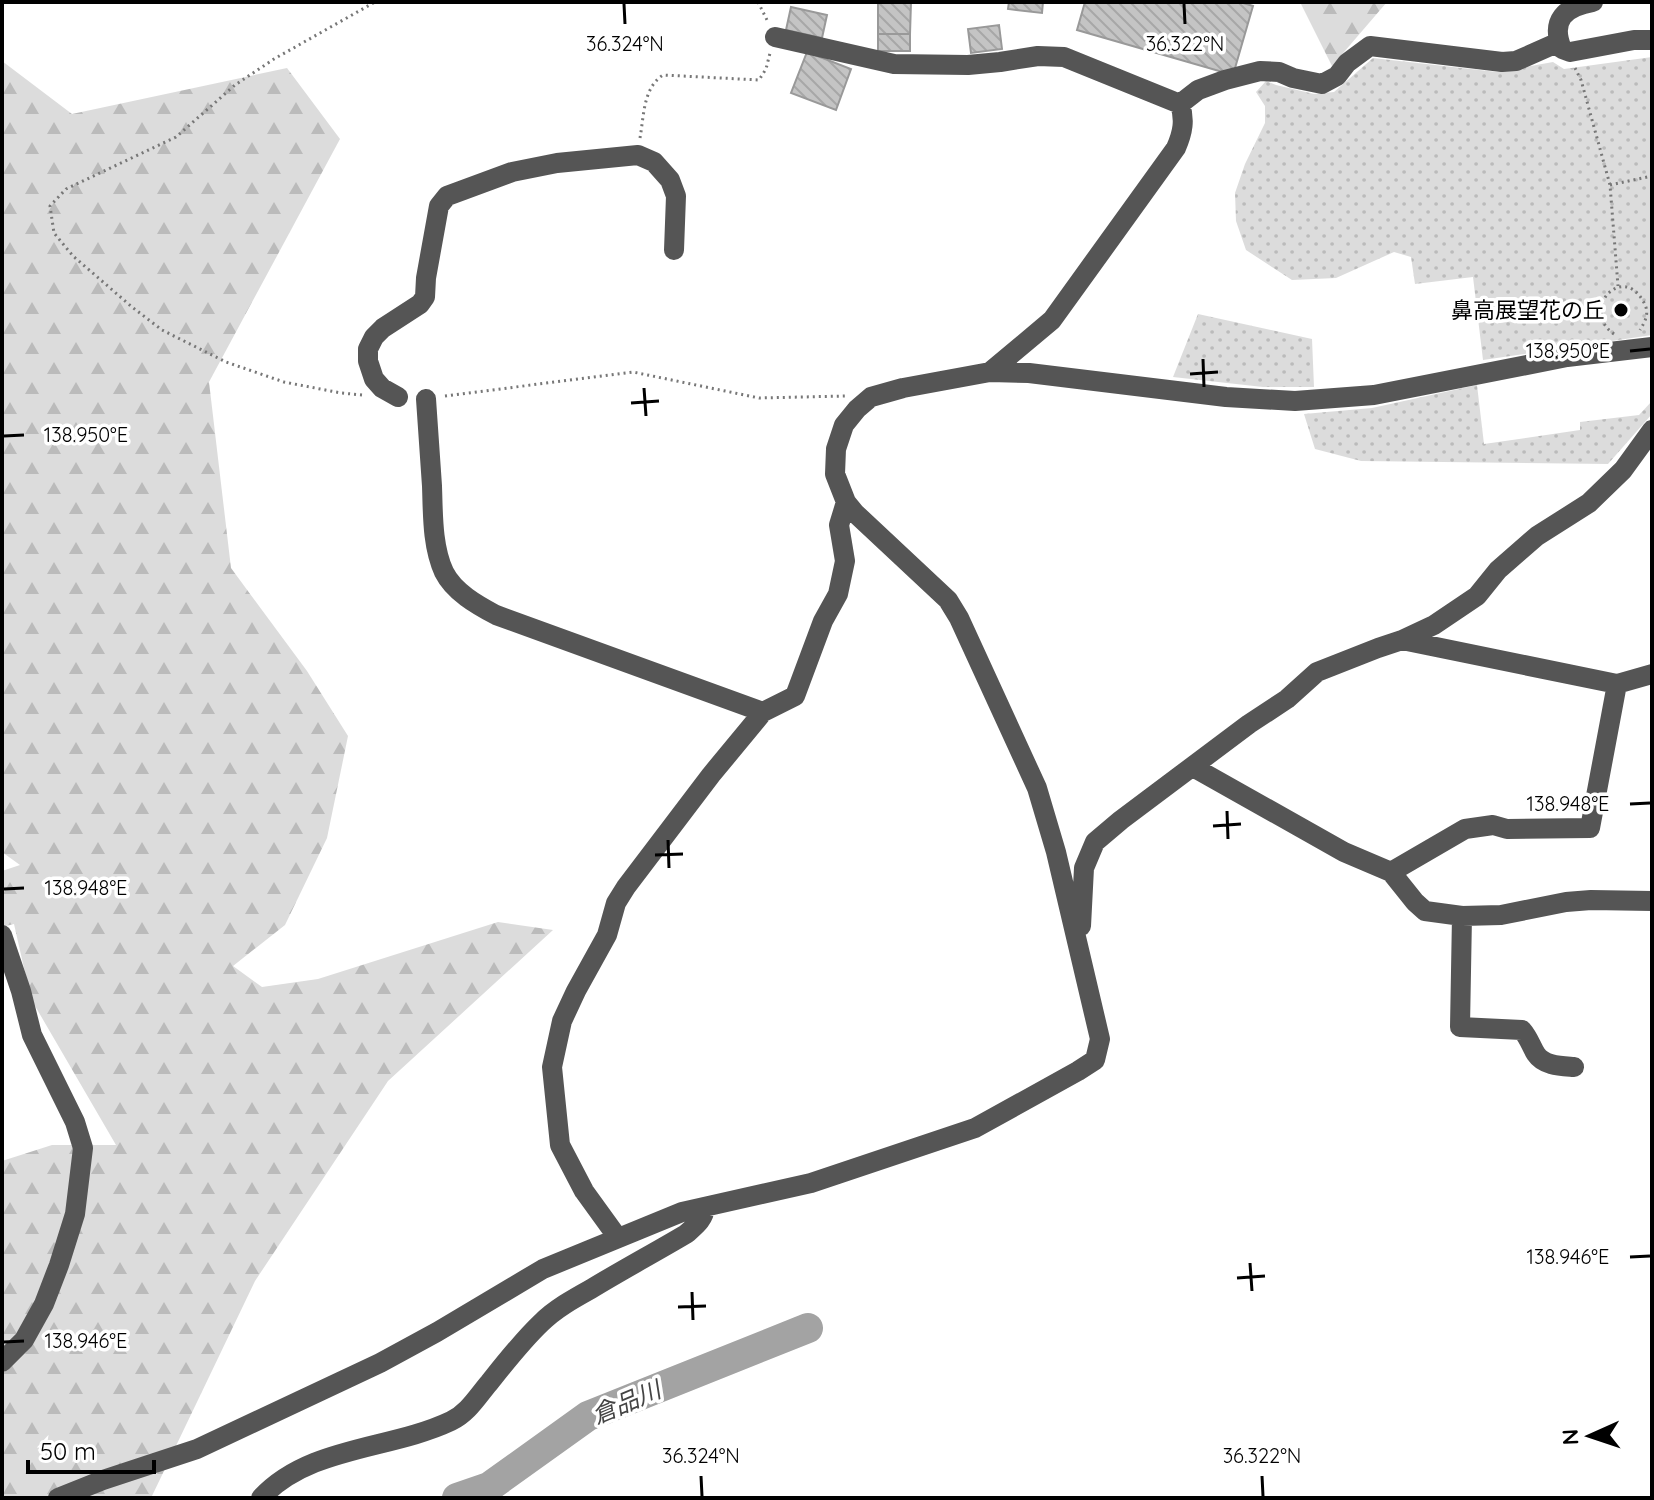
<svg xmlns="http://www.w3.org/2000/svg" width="1654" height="1500" font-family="Quicksand,'Noto Sans JP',sans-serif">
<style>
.grass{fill:url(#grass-dots)}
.forest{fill:url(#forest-firs)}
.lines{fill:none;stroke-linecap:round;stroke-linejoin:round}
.river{stroke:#a3a3a3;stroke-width:30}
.building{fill:url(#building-back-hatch);stroke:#999;stroke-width:2}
.path{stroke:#777;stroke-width:3;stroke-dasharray:2 4;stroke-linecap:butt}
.minor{stroke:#555;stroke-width:20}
.ticks{fill:none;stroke:#000;stroke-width:3}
.poi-dot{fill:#000;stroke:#fff;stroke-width:3}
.labels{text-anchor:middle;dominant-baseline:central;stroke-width:7;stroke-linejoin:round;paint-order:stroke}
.poi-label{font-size:22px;fill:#000;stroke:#fff;text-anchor:end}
.water-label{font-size:24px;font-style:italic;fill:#444;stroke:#fff}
.ticks-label{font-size:20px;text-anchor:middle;fill:#000;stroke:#fff;stroke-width:7;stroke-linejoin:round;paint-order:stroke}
</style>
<defs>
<pattern id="grass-dots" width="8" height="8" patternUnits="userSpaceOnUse" patternTransform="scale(2)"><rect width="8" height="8" fill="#dcdcdc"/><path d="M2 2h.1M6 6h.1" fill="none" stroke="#bbb" stroke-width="1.8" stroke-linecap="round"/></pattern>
<pattern id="forest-firs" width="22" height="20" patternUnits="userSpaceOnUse" patternTransform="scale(2)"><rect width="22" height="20" fill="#dcdcdc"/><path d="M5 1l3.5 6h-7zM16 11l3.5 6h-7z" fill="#bbb"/></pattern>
<pattern id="building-back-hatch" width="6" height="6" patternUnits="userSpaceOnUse" patternTransform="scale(2)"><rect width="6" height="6" fill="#c4c4c4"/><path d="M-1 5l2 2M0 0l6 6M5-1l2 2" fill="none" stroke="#a7a7a7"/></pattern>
</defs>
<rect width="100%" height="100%" fill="#fff"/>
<path class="grass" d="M1652 57V335L1483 360 1473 277 1415 284 1411 257 1394 252 1336 278 1292 280 1246 250 1236 221 1235 193 1245 164 1265 123V106L1256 92 1266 81 1276 85 1314 94 1334 92 1373 58 1497 72 1553 62 1564 69Z
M1198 314 1312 339 1314 387H1263L1173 377Z
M1477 385 1484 444 1580 430V422L1639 415 1652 401V414L1608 464 1361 461 1315 449 1304 414 1372 408Z"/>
<path class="forest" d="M1300 2H1387L1332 66Z
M2 61 72 114 287 68 340 139 209 382 231 568 307 671 348 736 327 838 285 925 233 966 262 987 318 979 498 922 553 930 388 1081 255 1281 151 1498H2V1161L52 1145H116L31 999 14 924 2 927V871L20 865 2 852Z"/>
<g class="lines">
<path class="river" d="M457 1498 489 1487 588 1416 808 1328"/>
</g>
<path class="building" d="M878 2H911L910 34H878Z
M1009 2H1043L1042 13 1008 9Z
M1085 2H1240L1253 6 1233 75 1077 30Z
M791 7 827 15 822 38 786 30Z
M999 25 1002 49 971 53 968 29Z
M878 34H910V51H878Z
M807 52 851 69 836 110 791 93Z"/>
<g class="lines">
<path class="path" d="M758 2 767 20
M1575 68 1581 80 1610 185 1618 286
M640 138C644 116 643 88 663 75L759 80 766 69 770 53
M1610 185 1652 176
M1614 334C1579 310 1622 263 1643 301 1650 312 1646 320 1640 330
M362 395 341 393 284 382 226 362 162 330 132 307 73 256 54 233 50 206 66 189 176 137 235 85 274 59 375 2
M445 396 633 372 759 398 845 396"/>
<path class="minor" d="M1593 2C1565 7 1550 20 1562 49L1570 52 1634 40H1652
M775 37 894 64 968 65 1000 62 1038 56 1064 57 1180 104C1185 120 1183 132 1176 148L1052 320 990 372
M1180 104 1198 90 1225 80 1260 71 1279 72 1293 78 1322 84 1337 76 1347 63 1370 46 1502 62 1516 61 1559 42
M398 397 382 388 374 379 368 361V349L374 337 383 328 420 304 425 297 426 278 439 206 447 196 512 172 557 163 638 155 654 162 670 180 676 196 674 250
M426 399C428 428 430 457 432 486 433 513 432 546 444 572 454 592 477 605 496 615L763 712
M1402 640 1617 684 1652 674
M1193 767 1344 852 1391 872 1415 902 1425 911 1462 916 1501 915 1566 902 1591 900 1652 901
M1391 872 1465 829 1493 825 1507 829 1590 828 1617 684
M1462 916 1460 1027 1522 1030C1529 1038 1531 1046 1536 1054 1544 1066 1561 1066 1574 1067
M1081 926 1084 868 1095 842 1121 820 1249 724 1287 699 1317 672 1378 648 1402 640 1434 625 1477 596 1498 570 1537 536 1589 503 1623 470 1652 430
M2 935 21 991 32 1035 75 1122 83 1148 75 1214 59 1265 44 1304 24 1340 2 1362
M618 1238 584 1191 560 1145 552 1067 562 1021 576 991 607 935 616 903 626 887 711 775 763 712 795 696 823 621 838 594 845 561 839 525 846 502
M58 1498 103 1480 197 1449 380 1363 437 1332 543 1269 682 1212 811 1183 975 1128 1078 1071 1095 1060 1100 1039 1056 852 1037 788 959 618 948 600 855 513 846 502 835 474 836 449 844 425 857 409 871 397 903 388 990 372 1029 373 1226 397 1295 401 1374 395 1567 357 1652 347
M261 1498C309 1446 390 1450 451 1421 468 1413 477 1397 489 1383 505 1363 522 1341 541 1323 555 1309 573 1299 591 1289 622 1270 654 1253 686 1234 695 1226 704 1220 705 1207"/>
</g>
<path class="ticks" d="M624 4 625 24M1184 4 1185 24M1630 351 1650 349M1203 359 1204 387M1190 374 1218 372M644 388 646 416M631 403 659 401M4 436 24 435M1630 804 1650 803M1227 811 1228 839M1213 826 1241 824M668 840 669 868M655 855 683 854M4 889 24 888M1630 1257 1650 1256M1250 1263 1252 1291M1237 1278 1265 1276M692 1292 693 1320M678 1307 706 1306M4 1342 24 1341M701 1476 702 1496M1262 1476 1263 1496"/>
<circle class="poi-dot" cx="1621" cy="310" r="8"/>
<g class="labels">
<g class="poi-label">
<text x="1605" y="310">鼻高展望花の丘</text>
</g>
<g class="water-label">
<text transform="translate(626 1402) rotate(-23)">倉品川</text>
</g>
</g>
<g class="ticks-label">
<text x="625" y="51">36.324°N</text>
<text x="1185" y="51">36.322°N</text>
<text x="1568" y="358">138.950°E</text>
<text x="86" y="442">138.950°E</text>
<text x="1568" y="811">138.948°E</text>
<text x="86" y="895">138.948°E</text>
<text x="1568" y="1264">138.946°E</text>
<text x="86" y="1348">138.946°E</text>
<text x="701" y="1463">36.324°N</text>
<text x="1262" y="1463">36.322°N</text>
</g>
<rect width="1654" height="1500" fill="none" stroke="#000000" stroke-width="8"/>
<g transform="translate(1590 1436) rotate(267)" stroke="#ffffff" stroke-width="6" paint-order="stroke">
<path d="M0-6L14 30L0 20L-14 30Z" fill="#000000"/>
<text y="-12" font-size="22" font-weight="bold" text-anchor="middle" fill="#000000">N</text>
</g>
<path d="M28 1460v12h126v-12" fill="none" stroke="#000000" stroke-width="4"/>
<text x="40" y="1460" font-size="24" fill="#000000" stroke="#ffffff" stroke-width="6" paint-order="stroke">50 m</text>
</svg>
